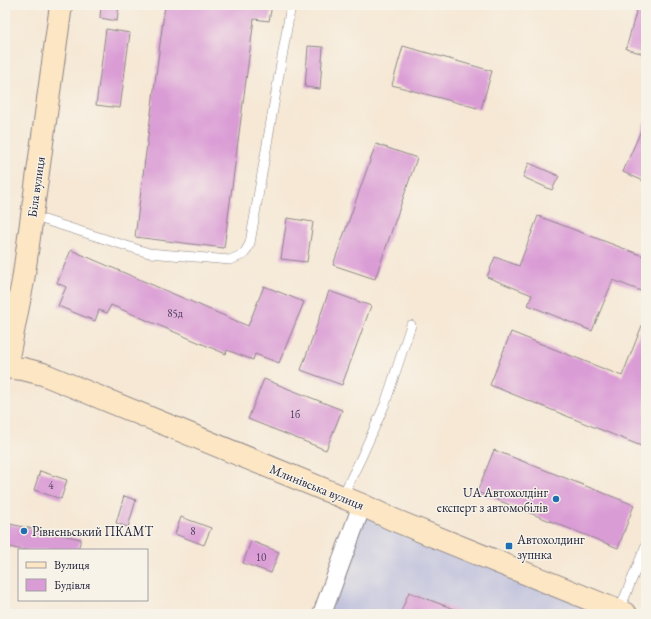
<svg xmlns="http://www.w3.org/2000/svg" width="651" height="619" font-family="'EB Garamond',serif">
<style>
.industrial{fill:#c1c2dd}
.building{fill:#da9cd5}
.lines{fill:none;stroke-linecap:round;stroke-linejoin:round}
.lane-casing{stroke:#8c8588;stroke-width:10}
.street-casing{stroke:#8c8588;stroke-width:20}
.secondary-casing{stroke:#8c8588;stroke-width:24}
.lane{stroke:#fff;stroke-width:9}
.street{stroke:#fff;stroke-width:18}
.secondary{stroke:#fce6c4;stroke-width:22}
.poi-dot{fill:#1f6fb2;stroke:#f7f3e8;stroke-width:1.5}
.labels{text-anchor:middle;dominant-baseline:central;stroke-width:3;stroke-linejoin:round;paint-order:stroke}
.number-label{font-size:11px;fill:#504062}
.street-label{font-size:13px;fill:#22223b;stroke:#f7f3e8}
.poi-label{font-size:13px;fill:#22223b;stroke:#f7f3e8;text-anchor:start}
</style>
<rect width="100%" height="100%" fill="#f7f3e8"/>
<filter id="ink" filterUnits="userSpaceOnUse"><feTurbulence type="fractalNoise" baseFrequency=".025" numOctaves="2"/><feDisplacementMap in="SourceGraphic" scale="8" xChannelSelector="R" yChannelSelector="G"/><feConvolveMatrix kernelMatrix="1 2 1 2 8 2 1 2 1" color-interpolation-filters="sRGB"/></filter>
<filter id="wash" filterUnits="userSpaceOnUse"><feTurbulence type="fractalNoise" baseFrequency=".012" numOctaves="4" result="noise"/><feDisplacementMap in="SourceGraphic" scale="16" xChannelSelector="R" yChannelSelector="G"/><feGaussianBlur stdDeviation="0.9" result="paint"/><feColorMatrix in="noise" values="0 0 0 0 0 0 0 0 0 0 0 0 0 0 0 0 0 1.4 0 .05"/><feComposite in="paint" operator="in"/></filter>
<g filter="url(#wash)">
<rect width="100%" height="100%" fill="#f6e8d5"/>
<path class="industrial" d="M362 505 626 614H322Z"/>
<g id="blocks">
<path class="building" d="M101 5H119L117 21 100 18Z
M165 5H272L269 21 254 19 224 248 135 237Z
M638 5H646V47L644 54 626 49Z
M106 29 130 33 120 108 96 105Z
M308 46 323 47 320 89 305 87Z
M403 46 492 71 481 109 392 85Z
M646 119V182L623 172Z
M376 144 417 158 375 279 333 265Z
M529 163 559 176 552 190 523 177Z
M538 216 646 257V293L613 280 592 331 528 305 532 295 487 277 495 257 519 266Z
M287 218 313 222 307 262 281 259Z
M71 250 248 326 264 286 304 302 279 363 255 354 253 360 227 350 226 354 111 305 107 313 99 310 95 321 58 306 66 287 57 283Z
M329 291 371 306 342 385 301 370Z
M645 318 646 448 490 385 511 332 622 376Z
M264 379 342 410 326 450 248 419Z
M494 450 634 505 618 548 477 492Z
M40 471 67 480 61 499 34 490Z
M124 496 136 500 128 527 116 523Z
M181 517 211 528 204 545 175 534Z
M5 523 81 539 78 550H22L5 546Z
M251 541 279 552 271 573 243 563Z
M409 592 464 613 463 614H400Z"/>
</g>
</g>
<g filter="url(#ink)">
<use href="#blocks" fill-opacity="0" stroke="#8c8588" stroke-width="1"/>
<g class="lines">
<defs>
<path id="lane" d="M32 216 149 253 230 260 244 254 250 243 291 5
M342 497 361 458 385 404 411 325
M619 611 646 545"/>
<path id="street" d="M322 614 362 505"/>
<path id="secondary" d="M5 367 23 369 43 374 362 505 394 520 626 614
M6 367 23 281 61 5"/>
</defs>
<use href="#lane" class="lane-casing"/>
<use href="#street" class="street-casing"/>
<use href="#secondary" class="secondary-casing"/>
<use href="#lane" class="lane"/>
<use href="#street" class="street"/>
<use href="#secondary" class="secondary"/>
</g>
</g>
<g class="poi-dot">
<circle cx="556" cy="499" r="4"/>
<circle cx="24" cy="531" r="4"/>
<rect x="505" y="542" width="8" height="8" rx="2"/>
</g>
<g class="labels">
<g class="number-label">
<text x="175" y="313">85д</text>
<text x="295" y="414">1б</text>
<text x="51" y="485">4</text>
<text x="193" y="531">8</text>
<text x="261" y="557">10</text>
</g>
<g class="street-label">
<text transform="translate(36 187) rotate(-82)">Біла вулиця</text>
<text transform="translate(317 487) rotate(22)">Млинівська вулиця</text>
</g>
<g class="poi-label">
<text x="548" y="492" text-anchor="end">UA Автохолдінг<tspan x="548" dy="15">експерт з автомобілів</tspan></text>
<text x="32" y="531">Рівненьський ПКАМТ</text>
<text x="517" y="539">Автохолдинг<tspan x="517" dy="15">зупнка</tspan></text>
</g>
</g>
<rect width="651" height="619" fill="none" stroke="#f7f3e8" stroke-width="20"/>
<rect x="18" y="549" width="130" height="52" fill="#f7f3e8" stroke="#a29fa3"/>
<rect x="26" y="562" width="20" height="6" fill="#fce6c4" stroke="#a29fa3"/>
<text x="54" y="569" font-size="12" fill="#22223b">Вулиця</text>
<rect x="26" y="579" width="20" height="12" fill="#da9cd5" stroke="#a29fa3"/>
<text x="54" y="589" font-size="12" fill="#22223b">Будівля</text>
</svg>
